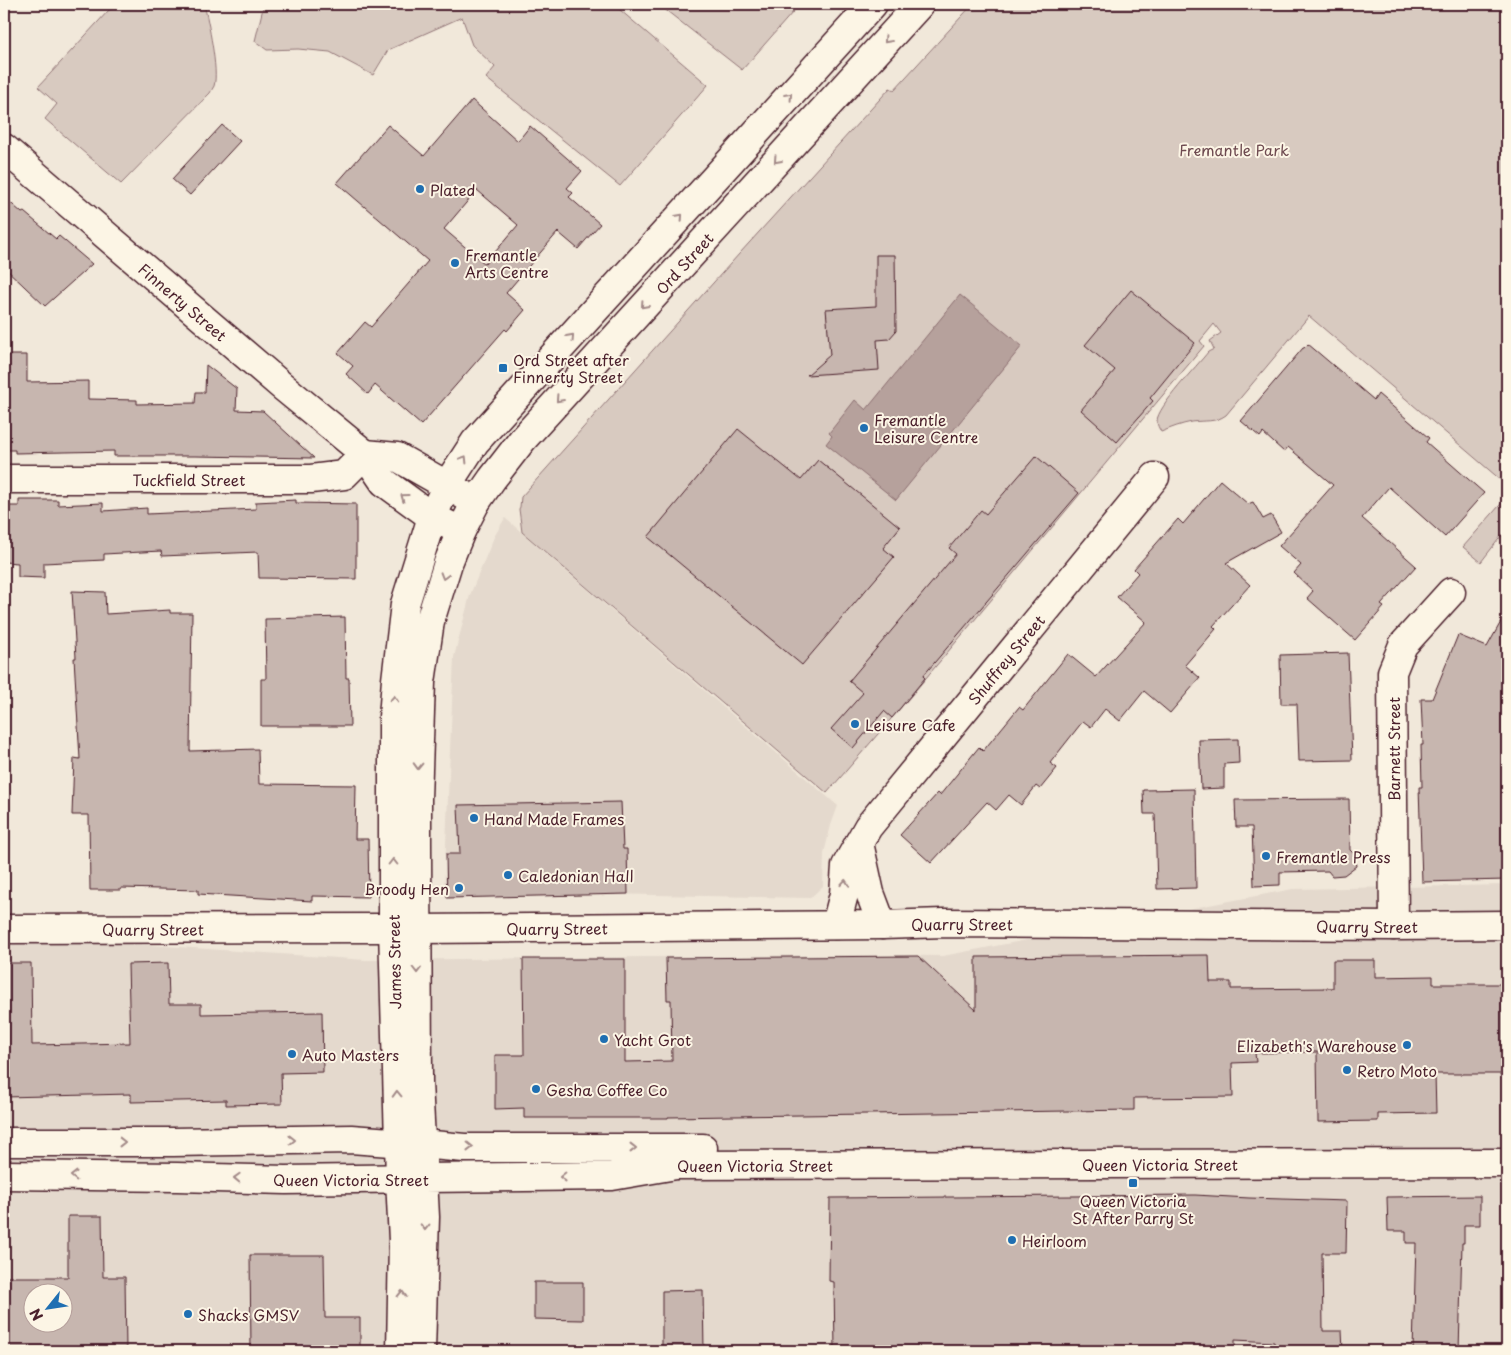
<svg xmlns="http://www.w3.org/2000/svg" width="1511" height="1355" font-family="'Playpen Sans',sans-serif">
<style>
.built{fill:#e4d9cd;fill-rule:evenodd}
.green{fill:#d8cac0;stroke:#917476}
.water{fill:#b6a19c;stroke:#8b6d6f}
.building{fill:#c7b6af;stroke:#4a1f2b;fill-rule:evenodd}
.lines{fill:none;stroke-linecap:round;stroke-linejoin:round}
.minor-casing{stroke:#4a1f2b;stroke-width:31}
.tertiary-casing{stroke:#4a1f2b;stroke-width:31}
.secondary-casing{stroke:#4a1f2b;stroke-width:31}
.minor{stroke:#fcf5e5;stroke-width:28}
.tertiary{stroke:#fcf5e5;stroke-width:28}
.secondary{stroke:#fcf5e5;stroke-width:28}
.oneway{stroke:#a38a88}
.poi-dot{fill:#1f6fb2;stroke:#fcf5e5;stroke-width:2}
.labels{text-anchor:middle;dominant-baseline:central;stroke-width:4;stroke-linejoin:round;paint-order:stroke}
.park-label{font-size:15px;fill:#6e4a50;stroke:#fcf5e5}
.poi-label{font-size:15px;fill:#4a1f2b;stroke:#fcf5e5;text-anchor:start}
.street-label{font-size:15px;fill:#4a1f2b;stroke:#fcf5e5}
</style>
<rect width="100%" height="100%" fill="#f1e8da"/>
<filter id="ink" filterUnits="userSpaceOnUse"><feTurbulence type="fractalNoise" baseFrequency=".02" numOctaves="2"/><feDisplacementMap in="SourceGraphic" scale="10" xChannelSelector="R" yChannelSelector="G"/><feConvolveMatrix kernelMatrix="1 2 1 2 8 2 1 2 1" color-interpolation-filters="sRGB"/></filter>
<g filter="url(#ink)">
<path class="built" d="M505 518 838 806 831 825 824 853 823 886 810 898 444 891 454 657 470 595 494 537Z
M1507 885V1351H4V935L366 960 854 955 943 956 1293 889ZM32 1292H62V1322H32Z"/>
<path class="green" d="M124 4H204C208 21 219 71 214 86 213 88 211 91 210 93L121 184 45 119 57 104 38 87 109 10Z
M264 4H613L708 85 620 186 486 78 495 67 472 45 462 17 388 50 373 75 330 52 298 49 267 50 255 41Z
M658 4H800L742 70Z
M973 4H1507V474L1502 481 1309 316 1226 415C1215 423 1205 420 1192 422 1181 424 1171 428 1161 432 1159 428 1157 425 1157 421 1157 407 1198 365 1208 352L1214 349 1210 341 1221 333 1214 324 1200 341 1204 346 910 697 827 793 522 532 519 509 520 507 521 497 740 253 890 88 894 90Z
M1507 497V532L1502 535 1481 562 1463 547Z"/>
<path class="water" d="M960 295 1022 346 896 500 826 444 832 436 829 433 855 400 866 410Z"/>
<path class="building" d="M472 100 518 141 530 126 582 171 567 188 573 193 569 197 600 224 578 249 558 232 506 293 525 310 507 331 505 329 421 425 375 385 368 394 346 374 353 366 338 353 365 322 371 327 428 261 337 183 388 125 424 156ZM477 190 518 225 485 264 444 229Z
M222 125 240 141 190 195 172 179Z
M4 197 22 213 24 212 56 239 59 236 92 264 45 306 4 267Z
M876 255H895L896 331 889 339 877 340 879 370 807 375 830 355 826 309 876 306Z
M1131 290 1195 343 1150 398 1153 401 1117 442 1081 410 1115 370 1085 345Z
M1308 344 1374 400 1378 394 1429 438 1426 442 1484 493 1445 537 1389 487 1362 518 1416 566 1381 605 1384 607 1355 640 1307 598 1313 591 1294 573 1301 565 1279 546 1333 485 1288 447 1284 452 1263 433 1260 437 1241 421 1303 348H1304Z
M4 355H27V382L88 381V399L137 400V404L195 403 196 392H205L206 365 237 389 236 410 263 411 314 458 195 456H114V451L15 453V450H4Z
M738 429 801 480 818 460 900 527 883 548 894 557 802 665 648 537Z
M1036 456 1079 493 923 676 925 678 892 718 884 711 853 748 831 729 863 693 849 681 956 554 949 548 981 510 986 514Z
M1220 480 1248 504 1253 502 1263 519 1271 515 1281 532 1226 563 1250 585 1213 626 1216 629 1185 665 1200 678 1170 713 1144 691 1120 721 1105 709 1091 727 1083 721 1050 763 1057 768 1040 789 1036 786 1021 805 1009 795 996 810 987 802 931 863 900 835 938 793 940 795 979 747 983 751 1019 707 1023 710 1068 654 1096 677 1146 622 1117 597 1138 573 1134 569 1178 519 1183 524Z
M19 500H58V505L103 503V511L147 508V514L256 509V502L296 500V503L356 504V579L259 578 258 552 162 556 161 551 104 554V560L44 563V578L18 577V563L4 562V506H19Z
M72 591 105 592 106 614 170 610V613H192L190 751 258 749 259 784 356 785 355 839H368L369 897 312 896V901L198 894V890L121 888V890H90L89 815H72L74 758 80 759 74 658H76Z
M1507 611V880L1422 882 1419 787H1422L1421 745H1423L1421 699H1432L1458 635 1487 647Z
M345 617 346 678H349L350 726H261V679H266L265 619Z
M1348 653 1352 760 1299 761 1297 704H1281L1280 655Z
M1238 739 1239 763 1224 764V788L1201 789 1199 740Z
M1194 789 1196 888 1157 889 1155 814H1144L1143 790Z
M1349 799 1350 850 1354 854 1356 866 1344 875 1332 876 1328 871 1280 872V885L1254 886 1252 827H1236L1235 800Z
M621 802 623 849H627L628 894 447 898 446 854H460L458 805Z
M1209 955 1210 982H1231V989L1333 988V960H1375V977L1433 976V984H1507V1074H1435L1436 1113 1378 1114V1121L1318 1122 1317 1052 1255 1053 1256 1062 1232 1063 1233 1097 1134 1098V1110L668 1117V1118H524V1108L495 1109V1055H524L523 959H625V1062L672 1061 671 1000H667L666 958 918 956 976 1010V957Z
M4 963H31L32 1045 130 1043 128 964 168 963 169 1004H201V1014L322 1012 323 1072 281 1073 282 1104 226 1105V1100L131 1102V1094L4 1097Z
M1195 1195 1249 1198 1347 1201 1346 1253H1322L1323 1331H1342L1343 1351H1275L1274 1342 1235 1340V1351H1199V1349L1148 1348V1351H835L834 1282 829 1281 830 1198Z
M1480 1196V1225H1464V1243H1462L1459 1351H1413L1416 1243H1406V1231H1388L1387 1197Z
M68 1216H102L103 1277H125L126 1351H4V1277H68ZM32 1292H62V1322H32Z
M250 1255H324L325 1318H360V1351H251Z
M534 1282H583V1320L534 1319Z
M703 1290 704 1351H662V1291Z"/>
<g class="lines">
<defs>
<g id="minor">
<path id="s1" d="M4 148 282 386 365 454 384 482 432 517 461 531"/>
<path d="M365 454 397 457 476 502"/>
<path id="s2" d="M4 479H311L344 475 365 454"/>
<path d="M859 843 870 893 882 925"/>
<path id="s3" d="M836 925 844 894 846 866 868 827 1155 477"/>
<path d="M1394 926 1392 672 1403 645 1451 592"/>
<path id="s4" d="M4 929 393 928"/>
<path id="s5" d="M417 929 882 925 944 923 1394 926 1507 925"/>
</g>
<g id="tertiary">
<path d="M422 1144 464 1148H703"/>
<path d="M400 1178 403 1241 401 1351"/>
<path id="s6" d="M421 1351 425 1217 423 1178 612 1176 676 1165 1507 1163"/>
</g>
<g id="secondary">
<path d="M4 1142H173L351 1139 417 1144"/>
<path id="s7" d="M4 1175 177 1177 286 1180 423 1178 418 1083 417 844V799L421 682 430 621 448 563 461 531 476 502 492 479 523 439 920 4"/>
<path d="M400 1178 393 928V717L396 680 405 604 432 517 447 485 475 442 873 4"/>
</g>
</defs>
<use href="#minor" class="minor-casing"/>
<use href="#tertiary" class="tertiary-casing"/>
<use href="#secondary" class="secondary-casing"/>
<use href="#minor" class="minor"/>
<use href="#tertiary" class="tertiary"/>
<use href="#secondary" class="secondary"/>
</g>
<defs><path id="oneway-chevron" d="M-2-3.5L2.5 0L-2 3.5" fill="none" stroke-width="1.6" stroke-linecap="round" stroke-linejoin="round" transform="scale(1.25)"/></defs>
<g class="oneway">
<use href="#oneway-chevron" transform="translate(887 40) rotate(132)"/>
<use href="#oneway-chevron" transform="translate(789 96) rotate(-48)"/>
<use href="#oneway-chevron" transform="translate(777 160) rotate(132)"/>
<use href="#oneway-chevron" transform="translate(680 217) rotate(-48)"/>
<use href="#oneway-chevron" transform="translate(644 305) rotate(132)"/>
<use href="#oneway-chevron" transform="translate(571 337) rotate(-48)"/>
<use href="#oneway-chevron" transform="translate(559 399) rotate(132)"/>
<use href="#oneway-chevron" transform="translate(464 459) rotate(-58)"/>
<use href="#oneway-chevron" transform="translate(404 497) rotate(-144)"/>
<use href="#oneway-chevron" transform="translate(444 576) rotate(107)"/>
<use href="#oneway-chevron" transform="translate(394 699) rotate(-86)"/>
<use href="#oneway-chevron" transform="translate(418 766) rotate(92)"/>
<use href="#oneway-chevron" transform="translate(393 862) rotate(-90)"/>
<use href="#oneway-chevron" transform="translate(845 883) rotate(-86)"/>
<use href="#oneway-chevron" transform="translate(417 970) rotate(90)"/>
<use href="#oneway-chevron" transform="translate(397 1094) rotate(-92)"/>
<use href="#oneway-chevron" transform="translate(292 1140) rotate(-1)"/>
<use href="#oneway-chevron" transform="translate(122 1142)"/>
<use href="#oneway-chevron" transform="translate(470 1147) rotate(1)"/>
<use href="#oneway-chevron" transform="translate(633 1148)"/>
<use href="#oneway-chevron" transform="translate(74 1176) rotate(-179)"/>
<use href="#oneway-chevron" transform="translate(563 1177) rotate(179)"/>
<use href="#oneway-chevron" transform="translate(237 1178) rotate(-178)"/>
<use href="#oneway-chevron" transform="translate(425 1227) rotate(91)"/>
<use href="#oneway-chevron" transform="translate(402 1294) rotate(-89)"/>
</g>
</g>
<g class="poi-dot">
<circle cx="420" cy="189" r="5"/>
<circle cx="455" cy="263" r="5"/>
<rect x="498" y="363" width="10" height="10" rx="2.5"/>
<circle cx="864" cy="428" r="5"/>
<circle cx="855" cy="724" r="5"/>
<circle cx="474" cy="818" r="5"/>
<circle cx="1266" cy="856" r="5"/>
<circle cx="508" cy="875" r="5"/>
<circle cx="459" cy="888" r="5"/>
<circle cx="604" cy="1039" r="5"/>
<circle cx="1407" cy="1045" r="5"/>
<circle cx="292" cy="1054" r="5"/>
<circle cx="1347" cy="1070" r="5"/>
<circle cx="536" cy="1089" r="5"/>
<rect x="1128" y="1178" width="10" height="10" rx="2.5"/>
<circle cx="1012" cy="1240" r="5"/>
<circle cx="188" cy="1314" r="5"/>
</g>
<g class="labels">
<g class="park-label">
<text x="1234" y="149">Fremantle Park</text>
</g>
<g class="poi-label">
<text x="430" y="189">Plated</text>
<text x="465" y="254">Fremantle<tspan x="465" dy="17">Arts Centre</tspan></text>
<text x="513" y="359">Ord Street after<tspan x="513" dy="17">Finnerty Street</tspan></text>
<text x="874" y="419">Fremantle<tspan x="874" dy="17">Leisure Centre</tspan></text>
<text x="865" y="724">Leisure Cafe</text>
<text x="484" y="818">Hand Made Frames</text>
<text x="1276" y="856">Fremantle Press</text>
<text x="518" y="875">Caledonian Hall</text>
<text x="449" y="888" text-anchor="end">Broody Hen</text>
<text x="614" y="1039">Yacht Grot</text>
<text x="1397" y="1045" text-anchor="end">Elizabeth's Warehouse</text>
<text x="302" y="1054">Auto Masters</text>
<text x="1357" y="1070">Retro Moto</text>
<text x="546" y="1089">Gesha Coffee Co</text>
<text x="1133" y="1200" text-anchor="middle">Queen Victoria<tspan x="1133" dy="17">St After Parry St</tspan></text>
<text x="1022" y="1240">Heirloom</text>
<text x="198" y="1314">Shacks GMSV</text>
</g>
<g class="street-label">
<text stroke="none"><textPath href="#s7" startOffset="1422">Ord Street</textPath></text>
<text stroke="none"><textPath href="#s1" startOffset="236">Finnerty Street</textPath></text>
<text stroke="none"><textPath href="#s2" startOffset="185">Tuckfield Street</textPath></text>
<text stroke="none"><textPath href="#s3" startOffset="322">Shuffrey Street</textPath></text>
<text transform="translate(1393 749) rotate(-90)">Barnett Street</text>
<text stroke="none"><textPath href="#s5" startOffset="545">Quarry Street</textPath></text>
<text stroke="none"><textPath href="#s5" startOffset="950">Quarry Street</textPath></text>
<text stroke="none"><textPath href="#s5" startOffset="140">Quarry Street</textPath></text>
<text stroke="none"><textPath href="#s4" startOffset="149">Quarry Street</textPath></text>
<text transform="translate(394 962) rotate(-91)">James Street</text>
<text stroke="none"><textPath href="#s6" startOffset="911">Queen Victoria Street</textPath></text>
<text stroke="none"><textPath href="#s6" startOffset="506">Queen Victoria Street</textPath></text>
<text x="351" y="1179">Queen Victoria Street</text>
</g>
</g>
<rect width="1511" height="1355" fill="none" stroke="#fcf5e5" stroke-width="20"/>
<rect x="10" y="10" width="1491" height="1335" fill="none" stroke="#4a1f2b" stroke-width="2" filter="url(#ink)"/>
<g transform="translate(48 1308) rotate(240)"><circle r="24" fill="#fcf5e5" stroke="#b59f9b"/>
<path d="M0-4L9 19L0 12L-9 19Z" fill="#1f6fb2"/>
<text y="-8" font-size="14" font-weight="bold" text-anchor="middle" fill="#4a1f2b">N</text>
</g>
</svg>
